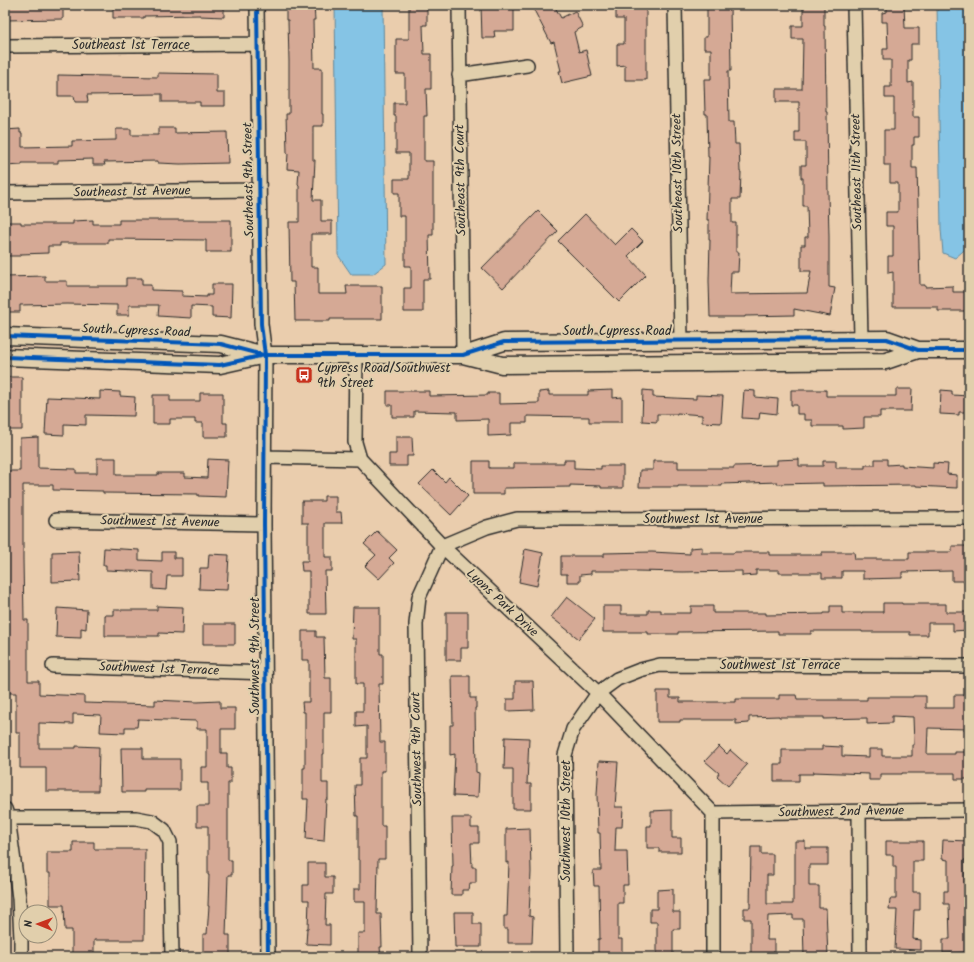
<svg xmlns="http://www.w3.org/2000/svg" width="974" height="962" font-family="Kalam,sans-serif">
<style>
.water{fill:#85c4e5;stroke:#61879b}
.building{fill:#d5a995;stroke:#2b2b2b}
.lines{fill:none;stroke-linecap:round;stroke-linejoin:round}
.minor-casing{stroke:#2b2b2b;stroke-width:16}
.tertiary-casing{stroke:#2b2b2b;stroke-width:19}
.minor{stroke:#e1cfac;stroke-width:13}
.tertiary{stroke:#e1cfac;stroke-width:16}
.cycleway-casing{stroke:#e1cfac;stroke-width:6}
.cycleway{stroke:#0057b8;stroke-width:4}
.labels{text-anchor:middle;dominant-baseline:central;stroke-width:4;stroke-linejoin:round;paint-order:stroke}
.street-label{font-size:13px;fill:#2b2b2b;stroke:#e1cfac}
.poi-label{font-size:13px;fill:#2b2b2b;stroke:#e1cfac;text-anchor:start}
</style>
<rect width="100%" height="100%" fill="#eacdad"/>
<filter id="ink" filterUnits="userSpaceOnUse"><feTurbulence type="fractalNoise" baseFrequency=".025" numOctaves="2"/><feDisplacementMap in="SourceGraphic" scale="8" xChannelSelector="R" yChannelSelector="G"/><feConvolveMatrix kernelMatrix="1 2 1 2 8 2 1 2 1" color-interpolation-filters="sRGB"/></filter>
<g filter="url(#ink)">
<path class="water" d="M335 5H383L386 264 373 274H351L338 255Z
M937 5H969V246L955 258 943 253 941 229Z"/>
<path class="building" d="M5 5H63V19L5 20Z
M113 5H224V17L200 16V15L144 16V18H113Z
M286 5H314L315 20H313L314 68H322V114H323V126H313V160H315L313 200H321V221H332V234H311V267H318V294H347L346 286H382V319H330V321H295L294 282H290L289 222H299V185L298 184 299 170 287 169 288 153H287L286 114H289V61L288 20H286Z
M409 5H427V25H423L424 54H431V89H426L427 116H424V161H433V235H429L430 279H423V312H404V288H411V266H405V216H399V193H394V179H409V153H396V116H394V103H405V74H396V39H409Z
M481 5H514V31H494L495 38H482Z
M545 5H554L561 18 575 11 583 27 574 32 579 52 586 50 592 76 562 83 559 71H561L554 42 551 43 534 10Z
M616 5H646V80H625V65L617 66V44H624V19H616Z
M707 5H730L731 71H728L729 122H734L735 144H739L740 172H741L740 199H732V223H736V252H739L738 272H731L730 294 807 293 811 271H801V245H805V237H808L807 206H803V178H801V165H806V142H795V132H799V102H776V89H802L803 39H792V26H803V5H824V26H825L826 112H827L828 193 829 237V287L835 288 830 316 794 309V315L745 316V317H710L709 281 710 240H709V220H707L709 157H708L707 114H705L704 79H711V49H704V37H707Z
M887 5H904L905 28H919V44H911V60H908V83L913 82V117H919V137H914V145H912V168H917L920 285H925V287L953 286V292H969V311H938V307H893V272L888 273V256H893V226H886V212H898V183H890V165H884V130H894V98H885V87H891V60H883V49H888L887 22H882V13L887 12Z
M158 73 217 74V93H225V106H200V102H162V94L87 95 88 102H75L74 96H58V75L158 77Z
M158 128H175V133L227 132 228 163 180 164 158 163V161L104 162 105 165H93V159L58 160V163H22V165L5 166V130L20 129V133H22V147L72 146V141L116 140V129H131V135H158Z
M538 211 558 231 503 288 482 268Z
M585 214 615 245 631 229 643 241 628 256 646 275 619 302 558 241Z
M93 220V224H119V220H231V252H206V240L108 239V243H60V246H48V253L21 254V256H5V222H21V224H73V221Z
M45 276V281H67V286H126V278H142V285H151V290L182 291V296L207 297V295H212V284H232L231 318 212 317V307L191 306V318L158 316 159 305H129V315H117V305L67 304 20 305V312H5V277Z
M5 377H22V430H5Z
M896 389H912L911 411H880V417H864V428L843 429V426H812V420H804V414H797V405H791V390H826V396H896Z
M613 390V398L622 397V422H589V417L527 416V423H511V435L488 436V419L457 420V412L414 411V417H392V405H387V391H429V396L488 395V393H499V404L539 403V392L549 391V395H588V391Z
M643 390 653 391V397L696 399V395L723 396 721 423 702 422V415L677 413V414H657V422L642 421Z
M744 390 755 391V397L778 399 777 414 760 412 759 419 742 418Z
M941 390 952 391V395L969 396V412H959V415L940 414Z
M100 391 120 392V396L135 397 134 416 86 415V425L64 424V435L45 434 47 397 100 399Z
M200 393H223V423H227V437H203V423H195V419H170V424H153V395H170V401H200Z
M38 437V468L76 469V473H97V458H116V475H158V473H185V477L207 478 208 459 228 460 226 497 198 496V494L103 493V491L53 490V485H23V559L24 620H28V681H39V694L84 696V703L155 705V700L197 702 220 701V708H235V729H221V753H227V768H231V783H228V860H232V875H228L226 935H230V957H203V934H207L209 906H208L209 875H208V826H197V806H208V783H201V767H207V729H197V721L138 719 137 727H125V733L100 732 101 715 73 714V724L39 723V748H76V746L99 747 98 791H46V768H20V733H16V693H9V673H5L6 612H5V471H20V438Z
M396 437H412L413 456H407V466H389V454H396Z
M799 459V466H823V461H836V468H865V465H875V459H887V465L902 464V466L933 468V463L948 464 947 474 957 475V488L916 486V485L823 486V483L777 484V482L722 484V486H678V487H639L640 470H653V461H678V468H734V466L777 465V460Z
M564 460H574V468L601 469V466H623V488H601V486L570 485V487L504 488V494H473V461H489V468H514V463H564Z
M433 470 445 482 449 477 468 496 451 515 419 484Z
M324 496H336V512H341L342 523H325V557H332V571H325L326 614H309V571H302L301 561H308V523H302V501H324Z
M377 531 397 550 389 558 394 563 379 579 365 566 376 555 364 544Z
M952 546H969V581H952V571L902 572V578L863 579V571H842V578H822V573H779V570H756V575L742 576V571L682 572 637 571H591V574L580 575V582H567V574H561V556H604V553L652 552 690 554V548L702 547V553H734V552H769V555H822V552H854L855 559H909V552H952Z
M104 548 139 550V560L162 561V552H174V558H182V576H167L166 590 153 589V572L106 570V565H103Z
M525 549 543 553 537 586 519 582Z
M79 551 80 581 52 582V552Z
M209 554 229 555 227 590 199 589 200 568H208Z
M567 597 595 619 579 639 551 617Z
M883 603H902V604H946V612H969V630L953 631V623H928V635H910V632H862V631H811V634H778V631L678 632V634H648V632H603V606H621V614H648V610H661V613H691V606H713V613H766V615L824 614V613H830V606H842V613H862V612H883Z
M157 606 183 607 182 634 159 633V636H105V615H114V610H157Z
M353 607H380V654H383V684H379L380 742H385V771H381V826H385V859H378L377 914H381L382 947H380L381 957H358V933H365V902H354V889H360V860H358V816H356L355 785H360V758H367V726L356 727V711H363V684H356V639H352Z
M57 608 87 610 86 629 81 628V638L56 637Z
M446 612H468V648H461V660H446Z
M203 624H235V644H203Z
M302 631H316V637H324L325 678H331V712H324V754H322V783H328V799H326L324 841 306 839 308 799H303V768H305V712H303L302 702H309V660H302Z
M452 676H470V698H476V708H475L476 772 479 773 478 797 453 796 455 754 450 755V725H453Z
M515 681H533L534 710 507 711V699H515Z
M657 691H670V698H680V702H736V699H779V695H796L797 699H811V700H867V697H913V696H926V708H954V695H969V729L928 728 927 754H955V752H969V779H955V773H902V774H880V780H869V774L813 772V774H799V781H774V764H782V750H822V746L842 747V756L869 757V749H882V756H912V745H914L913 717 892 716V723L867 724V718L824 719V717H779V716L749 717V723L736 724V720H680V722H657Z
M505 737 529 738 527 784H531V809H513V769H504Z
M719 746 727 754 730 750 747 765 728 786 717 776 719 773 705 761Z
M121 748H143V759H180V790H144V792H122Z
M599 761 618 762 615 807H623L622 827H616L615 851H627L628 885H623V903H618V939H622V957H598V939H600L599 886H594L593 870H601L600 833H598L597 795Z
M672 810V838H681V852H659V848H647V826H651V811Z
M452 818H471V828H479V843H471L472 867H476V883H470L469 890H462V895H451L452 866H453Z
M530 828 531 872 529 916 533 917 532 943H508V929H504V916H507L509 862 506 863V829Z
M943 840 969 841V860H964L965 933H969V952L943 953V939H950L949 904H944V891H948V860L942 859Z
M795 841H805V848H828V865H809V886H819V908H826L828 957H804L803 919H793V915L768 916 767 940H774V957H751V919H744V908H750L751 847H761V854H773V875H767V904H793V886H795Z
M886 841H923V861H913V892H920V910H914L913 939 921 940V950L895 949 897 910H889L890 899H896V867H893V855H886Z
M73 842H94V849H145L144 940H94V957H72V930H65L64 905H50V873H47V852H73Z
M308 863H325V877H333V894H326L325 925H330V945L306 944 307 928H308L309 900H303V885H308Z
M673 889V912H680V929H673V957H657V922H650V909H657V890Z
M454 912H473V924H481V947H455Z"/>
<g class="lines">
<defs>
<path id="minor" d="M257 5 261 324 265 355 264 524 268 957
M459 5 463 355
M675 5 681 341
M854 5 861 339
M5 46 258 44
M459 75 527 65
M5 193 259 190
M356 355 355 442 360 459
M265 457 360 459 442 546 598 693 713 813
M56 520 264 524
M53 666 265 673
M5 809 8 818 19 898 21 939V957
M859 812 860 957
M713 813 969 810
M713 813V957
M5 819 8 818H136L152 821 164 830 170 842 172 957
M420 957 416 624 419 597 442 546 487 527 517 519 969 518
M567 957 565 755 573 729 598 693 617 679 640 670 660 665 969 666"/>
<path id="tertiary" d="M5 336 221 344 261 354
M464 355 504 342 887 339 918 350
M5 357 220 365 265 355H463L502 365 886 361 918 350H969"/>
</defs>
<use href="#minor" class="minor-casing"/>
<use href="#tertiary" class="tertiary-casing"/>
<use href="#minor" class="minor"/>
<use href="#tertiary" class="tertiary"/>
<defs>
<path id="cycleway" d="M257 5 261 324 265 355 264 524 268 957
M5 336 221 344 263 355
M5 357 220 365 265 355H463L504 342 861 339H887L918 350H969"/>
</defs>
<use href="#cycleway" class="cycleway-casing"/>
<use href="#cycleway" class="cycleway"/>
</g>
</g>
<defs>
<symbol id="bus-square" viewBox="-11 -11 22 22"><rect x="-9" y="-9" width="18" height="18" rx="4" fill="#c8321e" stroke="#e1cfac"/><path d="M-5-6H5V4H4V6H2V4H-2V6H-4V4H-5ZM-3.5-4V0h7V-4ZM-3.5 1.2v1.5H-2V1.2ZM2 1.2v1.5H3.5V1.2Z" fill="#fff"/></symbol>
</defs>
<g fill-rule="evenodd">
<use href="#bus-square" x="294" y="365" width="20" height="20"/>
</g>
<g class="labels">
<g class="street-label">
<text x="131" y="45">Southeast 1st Terrace</text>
<text transform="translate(857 172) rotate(-91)">Southeast 11th Street</text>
<text transform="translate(678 173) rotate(-91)">Southeast 10th Street</text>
<text transform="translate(249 180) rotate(-91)">Southeast 9th Street</text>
<text transform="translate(461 180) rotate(-91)">Southeast 9th Court</text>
<text transform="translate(132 192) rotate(-1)">Southeast 1st Avenue</text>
<text transform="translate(136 331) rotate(2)">South Cypress Road</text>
<text x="617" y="331">South Cypress Road</text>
<text x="703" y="519">Southwest 1st Avenue</text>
<text transform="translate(160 522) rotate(1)">Southwest 1st Avenue</text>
<text transform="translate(502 603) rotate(43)">Lyons Park Drive</text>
<text transform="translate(255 656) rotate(-90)">Southwest 9th Street</text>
<text x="780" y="665">Southwest 1st Terrace</text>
<text transform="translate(159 669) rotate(2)">Southwest 1st Terrace</text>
<text transform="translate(417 749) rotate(-91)">Southwest 9th Court</text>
<text transform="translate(841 812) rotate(-1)">Southwest 2nd Avenue</text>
<text transform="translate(566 821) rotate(-90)">Southwest 10th Street</text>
</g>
<g class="poi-label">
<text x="317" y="368">Cypress Road/Southwest<tspan x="317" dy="15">9th Street</tspan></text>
</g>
</g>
<rect width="974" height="962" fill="none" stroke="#e1cfac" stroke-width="20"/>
<rect x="10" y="10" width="954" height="942" fill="none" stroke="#2b2b2b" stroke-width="1.5" filter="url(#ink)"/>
<g transform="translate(38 924) rotate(271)"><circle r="19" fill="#e1cfac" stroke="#988d78"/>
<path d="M0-3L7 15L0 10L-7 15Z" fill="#c8321e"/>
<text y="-6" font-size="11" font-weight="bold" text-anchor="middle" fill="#2b2b2b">N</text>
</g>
</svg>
